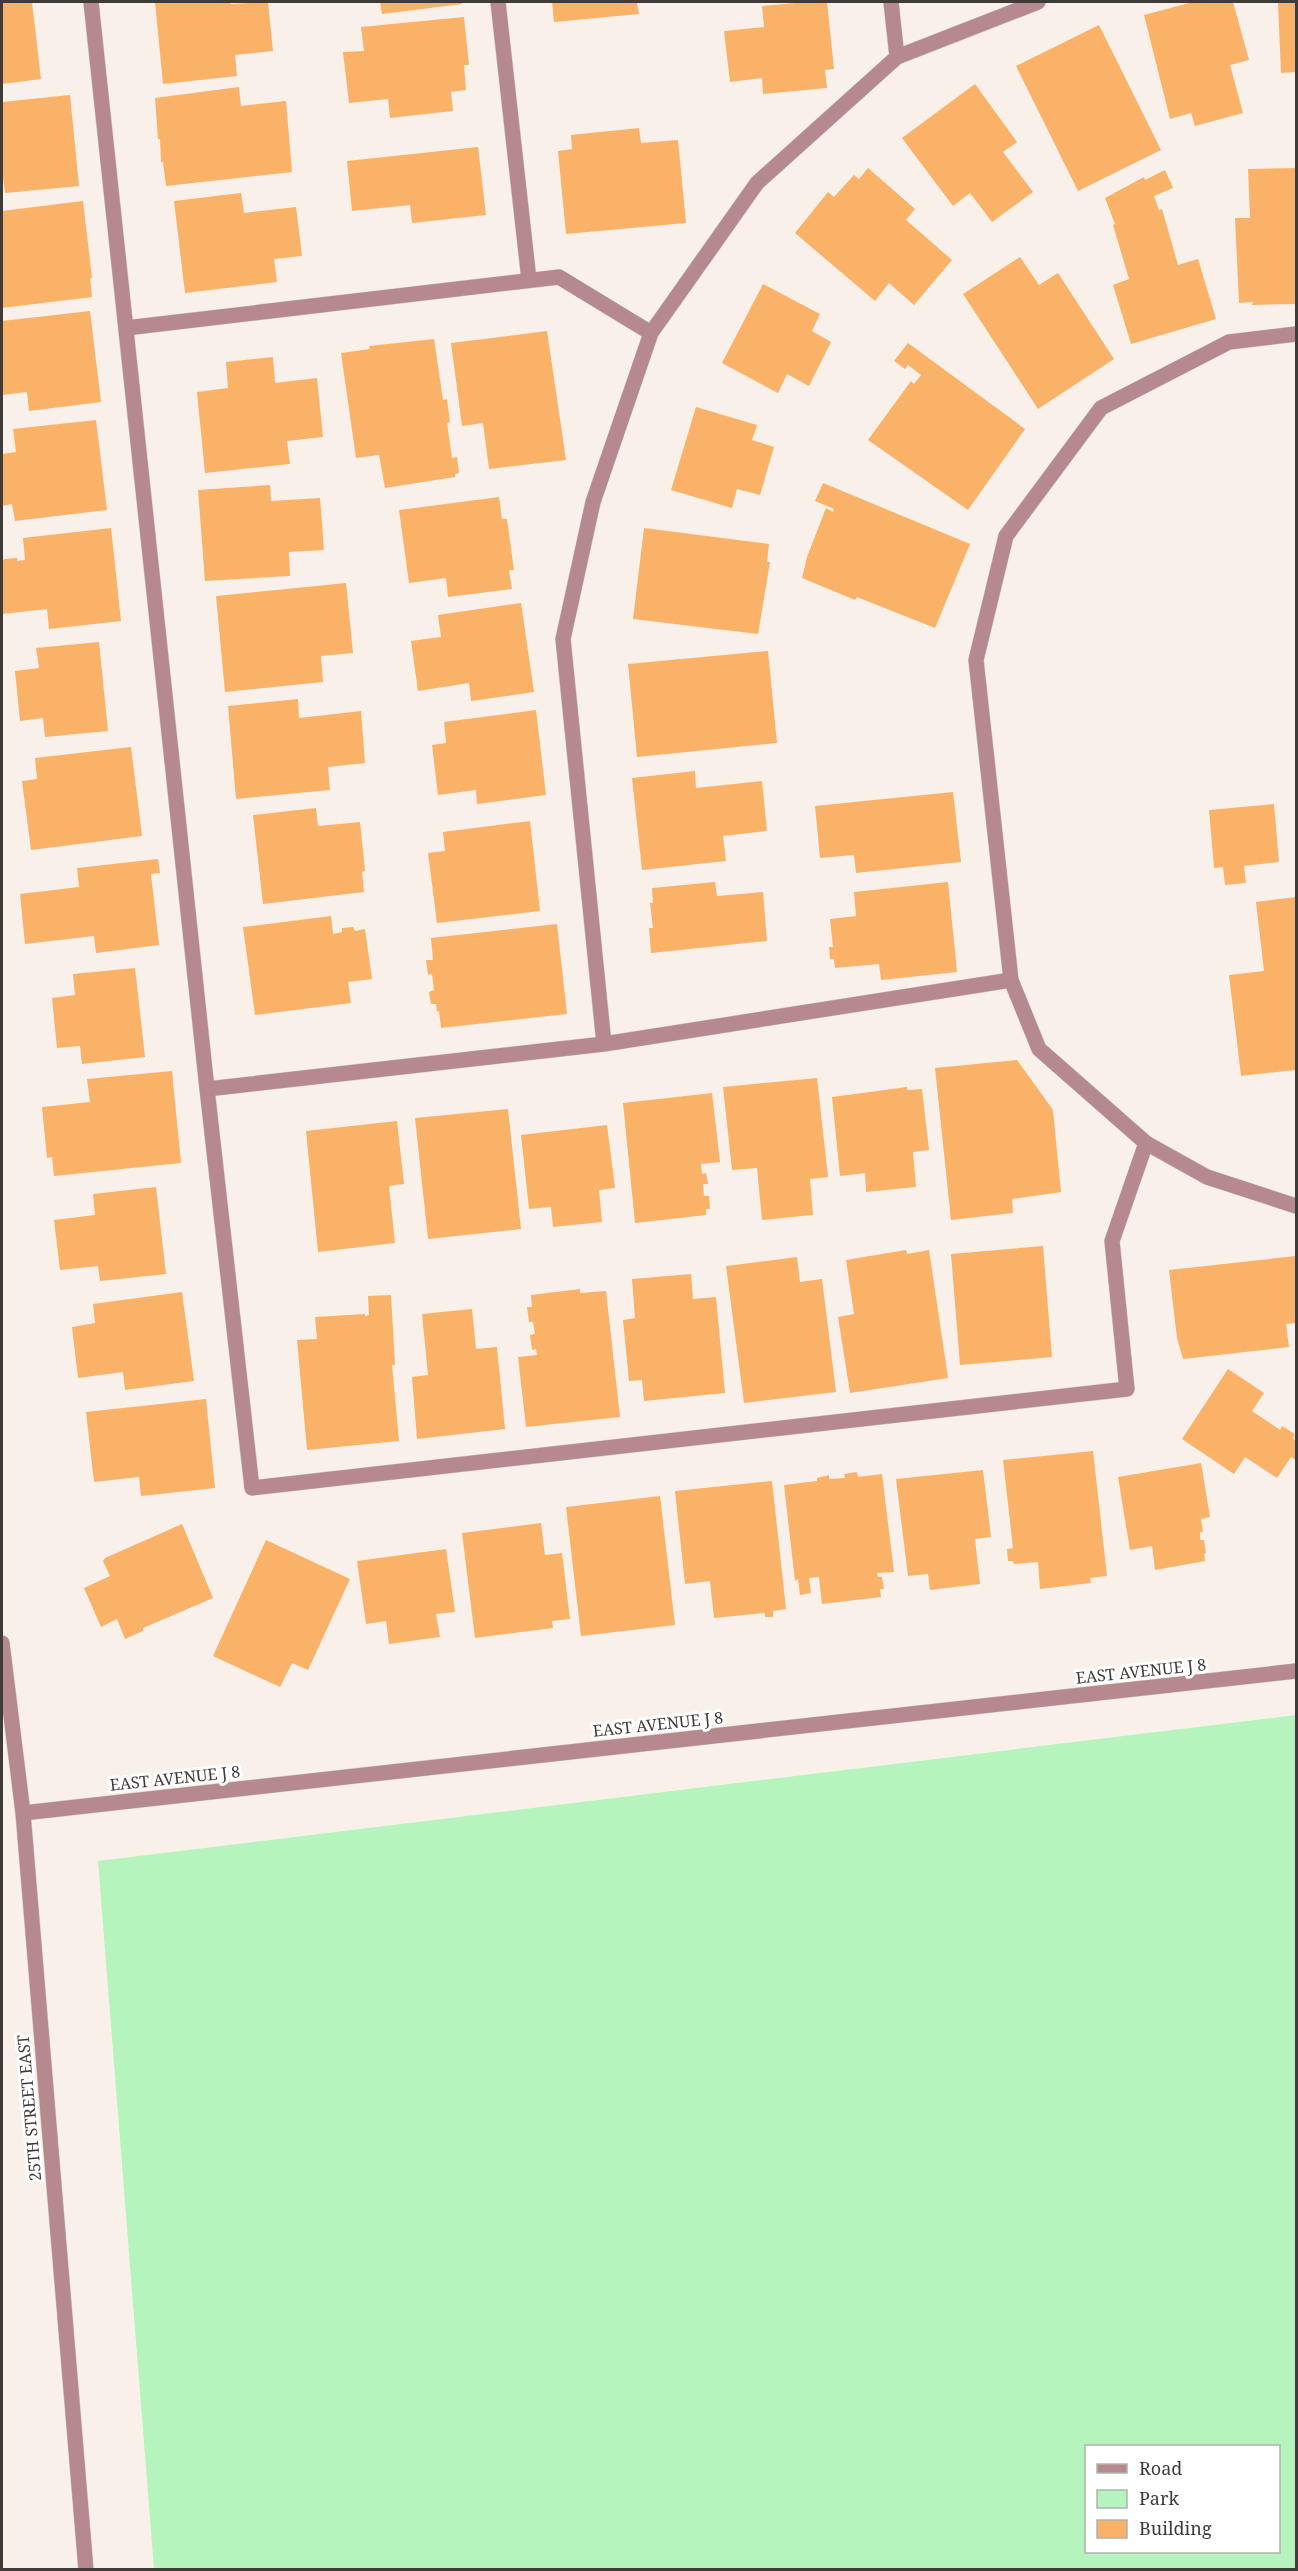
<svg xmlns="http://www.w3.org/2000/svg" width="1298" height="2571" font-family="'Noto Serif',serif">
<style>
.green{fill:#b5f4bc;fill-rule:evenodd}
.building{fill:#fab268}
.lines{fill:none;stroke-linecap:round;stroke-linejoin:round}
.minor-casing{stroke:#d4ccc7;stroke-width:16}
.minor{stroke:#b6898e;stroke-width:15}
.labels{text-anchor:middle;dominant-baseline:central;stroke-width:6;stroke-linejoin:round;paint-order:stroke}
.street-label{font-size:16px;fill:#3f3b39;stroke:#fff}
</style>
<rect width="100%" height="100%" fill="#f9f0ea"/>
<path class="green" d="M1296 1715V2569H154L98 1861ZM1086 2446H1278V2552H1086Z"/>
<path class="building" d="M2 2H32L41 79 2 84Z
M155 2H231V4L268 2 273 51 235 55 237 76 163 84Z
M380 2H461L462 4 382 14Z
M552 2H637L639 14 554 22Z
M807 2H827L834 69 825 70 827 88 763 94 762 78 730 82 724 31 764 27 762 6Z
M1193 2H1233L1249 60 1230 65 1243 113 1195 126 1191 113 1170 119 1144 15Z
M1278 2H1296V72L1281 73Z
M464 17 469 65H464L466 90 451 92 453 111 390 118 388 99 349 103 343 52 364 51 361 27Z
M1099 25 1161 150 1078 191 1016 66Z
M975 84 1017 142 1003 152 1033 192 992 222 970 193 953 206 902 138Z
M239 87 241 106 286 101 292 172 166 186 163 162H161L160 139H158L155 98Z
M70 95 79 186 5 193 3 177H2V102Z
M639 128 641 143 678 140 686 223 566 234 558 151 572 149 571 135Z
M478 147 486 215 412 223 410 205 352 211 347 161Z
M868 168 915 209 906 220 952 260 914 305 889 283 875 301 795 233 828 192 834 197 854 175 859 179Z
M1296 168V304L1252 305 1253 302 1239 303 1235 218H1250L1248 169Z
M1165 170 1173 188 1154 196 1159 210 1162 209 1178 265 1198 259 1216 319 1131 344 1113 285 1129 279 1113 225 1115 224 1105 198 1144 177 1145 180Z
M241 193 244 213 296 207 302 256 274 259 277 282 185 293 174 201Z
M83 201 92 278H90L92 297 2 308V211Z
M1020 257 1039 285 1058 273 1114 359 1038 409 963 294Z
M763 284 820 314 812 331 831 342 809 386 787 374 778 393 722 363Z
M90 311 101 402 29 411 27 392 2 395V321Z
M547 331 566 460 489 469 483 423 462 426 451 343Z
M434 339 443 400 447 399 450 422 447 423 452 458 457 457 459 473 455 474V477L385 488 379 455 356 458 341 353 370 349 369 346Z
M908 343 1025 429 968 510 868 440 911 381 914 384 921 375 908 365 905 369 894 361Z
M273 357 275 383 317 378 323 437 287 441 290 464 205 473 197 392 228 388 226 362Z
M696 407 757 425 752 440 774 447 760 495 737 489 732 508 671 490Z
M96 420 107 510 15 521 12 504 2 506V454L16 452 13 429Z
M823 483 970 544 935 628 857 597 855 600 802 578 807 557 826 508 833 512 834 509 815 501Z
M270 485 271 501 320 498 324 550 289 552 290 576 205 581 198 490Z
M499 497 502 519H507L514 570H509L512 589 448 597 446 578 409 583 399 510Z
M111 528 121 621 49 629 47 609 2 614V562L4 559 17 558V561L25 560 23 538Z
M644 528 769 544 767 562H770L758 634 633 619Z
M346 583 353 653 321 656 323 682 225 692 216 596Z
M521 603 534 692 471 701 469 683 418 691 411 641 441 637 438 615Z
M99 642 108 731 45 737 43 718 20 721 15 671 39 668 36 648Z
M768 651 777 743 637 757 628 664Z
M298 699 299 718 361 711 365 763 328 767 330 790 236 799 228 706Z
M536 710 546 795 477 804 476 790 438 795 432 745 446 743 444 722Z
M131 747 142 836 31 850 22 781 37 779 35 758Z
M695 771 696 788 762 781 767 831 723 836 726 861 642 870 632 778Z
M953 792 961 862 856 873 854 855 820 858 815 806Z
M1274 804 1279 862 1244 866 1246 883 1225 885 1223 867 1214 868 1209 810Z
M316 808 318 826 360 822 365 871 362 872 364 892 263 904 253 815Z
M530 821 540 911 437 923 428 853 445 851 443 832Z
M158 859 160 873 151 874 159 945 96 953 94 936 25 944 20 894 79 887 77 868Z
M715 882 717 896 763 892 767 941 651 953 649 928H653L650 903H653L652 888Z
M948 882 957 972 881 980 879 964 835 968 834 959H830L829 947H833L830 919 856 916 854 892Z
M1296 897V1070L1241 1076 1229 975 1264 971 1256 902Z
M331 916 333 934 342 932V928L353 927 355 931 365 929 372 979 348 982 351 1003 255 1015 243 927Z
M557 924 567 1014 441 1028 439 1011 437 1012 436 1004H431L429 992 434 990 432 974 428 975 426 960H433L431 938Z
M135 968 145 1057 82 1064 80 1046 57 1048 52 998 75 995 73 974Z
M1017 1060 1053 1110 1061 1192 1012 1199 1013 1213 951 1220 935 1068Z
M172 1071 181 1163 54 1176 52 1157 47 1158 42 1107 90 1102 87 1079Z
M817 1078 828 1177 810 1179 813 1215 762 1220 757 1168 732 1170 723 1087Z
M907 1087V1090L922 1089 929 1150 913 1152 916 1187 866 1192 865 1173 840 1176 832 1097Z
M712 1093 720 1162 701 1164 702 1174 706 1173 708 1184H703L704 1196H709L710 1209H706V1215L635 1223 623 1103Z
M508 1109 521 1229 428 1239 415 1118Z
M397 1121 404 1184 389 1186 395 1243 318 1252 306 1131Z
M607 1125 615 1188 599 1190 602 1222 553 1227 551 1207 529 1209 521 1135Z
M156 1187 166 1274 100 1281 98 1266 60 1270 54 1220 95 1215 93 1194Z
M1043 1246 1052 1357 960 1365 951 1254Z
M906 1250 907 1254 929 1250 948 1378 850 1393 838 1317 854 1314 846 1260Z
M1296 1256V1323L1286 1324 1289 1347 1183 1359 1177 1338 1169 1270Z
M797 1257 800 1282 822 1279 836 1392 744 1403 726 1266Z
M691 1274 693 1299 716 1297 725 1393 644 1401 642 1380 629 1381 623 1320 635 1318 632 1279Z
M580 1289V1293L606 1291 620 1417 526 1427 518 1357 537 1355 536 1349 532 1350 530 1335 535 1334 533 1322H529L527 1307H532L531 1295Z
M182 1292 194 1381 125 1390 123 1372 78 1378 72 1327 95 1323 93 1304Z
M391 1295 395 1365H392L399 1441 307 1450 297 1340 317 1339 315 1317 365 1314V1316L369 1315 368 1296Z
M472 1309 476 1349 497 1347 505 1429 417 1439 412 1377 428 1375 422 1314Z
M1228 1369 1264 1393 1252 1411 1280 1430 1282 1426 1295 1434 1293 1438 1296 1441V1460L1291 1457 1277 1478 1245 1457 1234 1474 1182 1439Z
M206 1399 215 1488 141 1496 139 1477 94 1482 86 1412Z
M1093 1451 1107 1576 1090 1578 1091 1583 1040 1589 1038 1562 1014 1564 1013 1561H1008L1007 1549 1013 1548 1003 1460Z
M1201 1463 1210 1517 1201 1519 1203 1532H1200V1540H1204L1206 1553 1204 1554 1205 1561 1155 1570 1152 1546 1130 1550 1118 1477Z
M983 1470 991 1537 975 1539 980 1584 930 1590 928 1574 908 1576 896 1479Z
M857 1472 858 1477 882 1474 894 1572 877 1573 878 1577H882L884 1589H880L881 1597 822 1604 819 1577 809 1578 811 1593 800 1595 798 1579 795 1581 784 1485 817 1481V1478L829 1475V1479L845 1478 844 1474Z
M772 1481 786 1609 773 1611V1617H765V1613L714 1618 710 1581 685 1584 675 1491Z
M660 1496 675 1625 581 1636 566 1507Z
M541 1523 545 1555 562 1553 570 1619 552 1621 553 1628 475 1638 462 1533Z
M182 1524 213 1598 143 1628V1631L125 1639 117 1619 101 1627 84 1588 110 1576 103 1561 105 1558Z
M266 1540 350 1579 308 1670 292 1663 280 1687 213 1656Z
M446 1549 455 1612 436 1614 440 1637 389 1644 386 1621 366 1624 357 1561Z"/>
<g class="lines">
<defs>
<path id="minor" d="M91 2 207 1089 604 1044
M498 2 529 280
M891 2 897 57
M126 328 559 277 651 333
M1296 334 1229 342 1101 408 1006 536 976 660 1011 980 1039 1049 1146 1143 1207 1177 1296 1206
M1011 980 604 1044 563 639 593 502 651 333 757 183 897 57 1038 2
M207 1089 252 1488 1127 1389 1112 1241 1146 1143
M2 1643 23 1813 86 2570
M23 1813 1296 1671"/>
</defs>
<use href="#minor" class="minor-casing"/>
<use href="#minor" class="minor"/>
</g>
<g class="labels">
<g class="street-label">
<text transform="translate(1141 1671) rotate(-6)">EAST AVENUE J 8</text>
<text transform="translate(658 1724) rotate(-6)">EAST AVENUE J 8</text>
<text transform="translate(175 1778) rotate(-6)">EAST AVENUE J 8</text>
<text transform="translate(29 2108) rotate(-95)">25TH STREET EAST</text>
</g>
</g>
<rect width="1298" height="2571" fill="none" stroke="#3f3b39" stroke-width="6"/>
<rect x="1085" y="2445" width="195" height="108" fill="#ffffff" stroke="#b2b1b0" stroke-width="1.5"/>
<rect x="1097" y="2464" width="30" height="9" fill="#b6898e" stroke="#b2b1b0" stroke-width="1.5"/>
<text x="1139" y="2475" font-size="18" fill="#3f3b39">Road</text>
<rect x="1097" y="2490" width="30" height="18" fill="#b5f4bc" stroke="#b2b1b0" stroke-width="1.5"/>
<text x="1139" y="2505" font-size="18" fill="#3f3b39">Park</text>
<rect x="1097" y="2520" width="30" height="18" fill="#fab268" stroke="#b2b1b0" stroke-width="1.5"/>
<text x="1139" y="2535" font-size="18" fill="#3f3b39">Building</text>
</svg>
